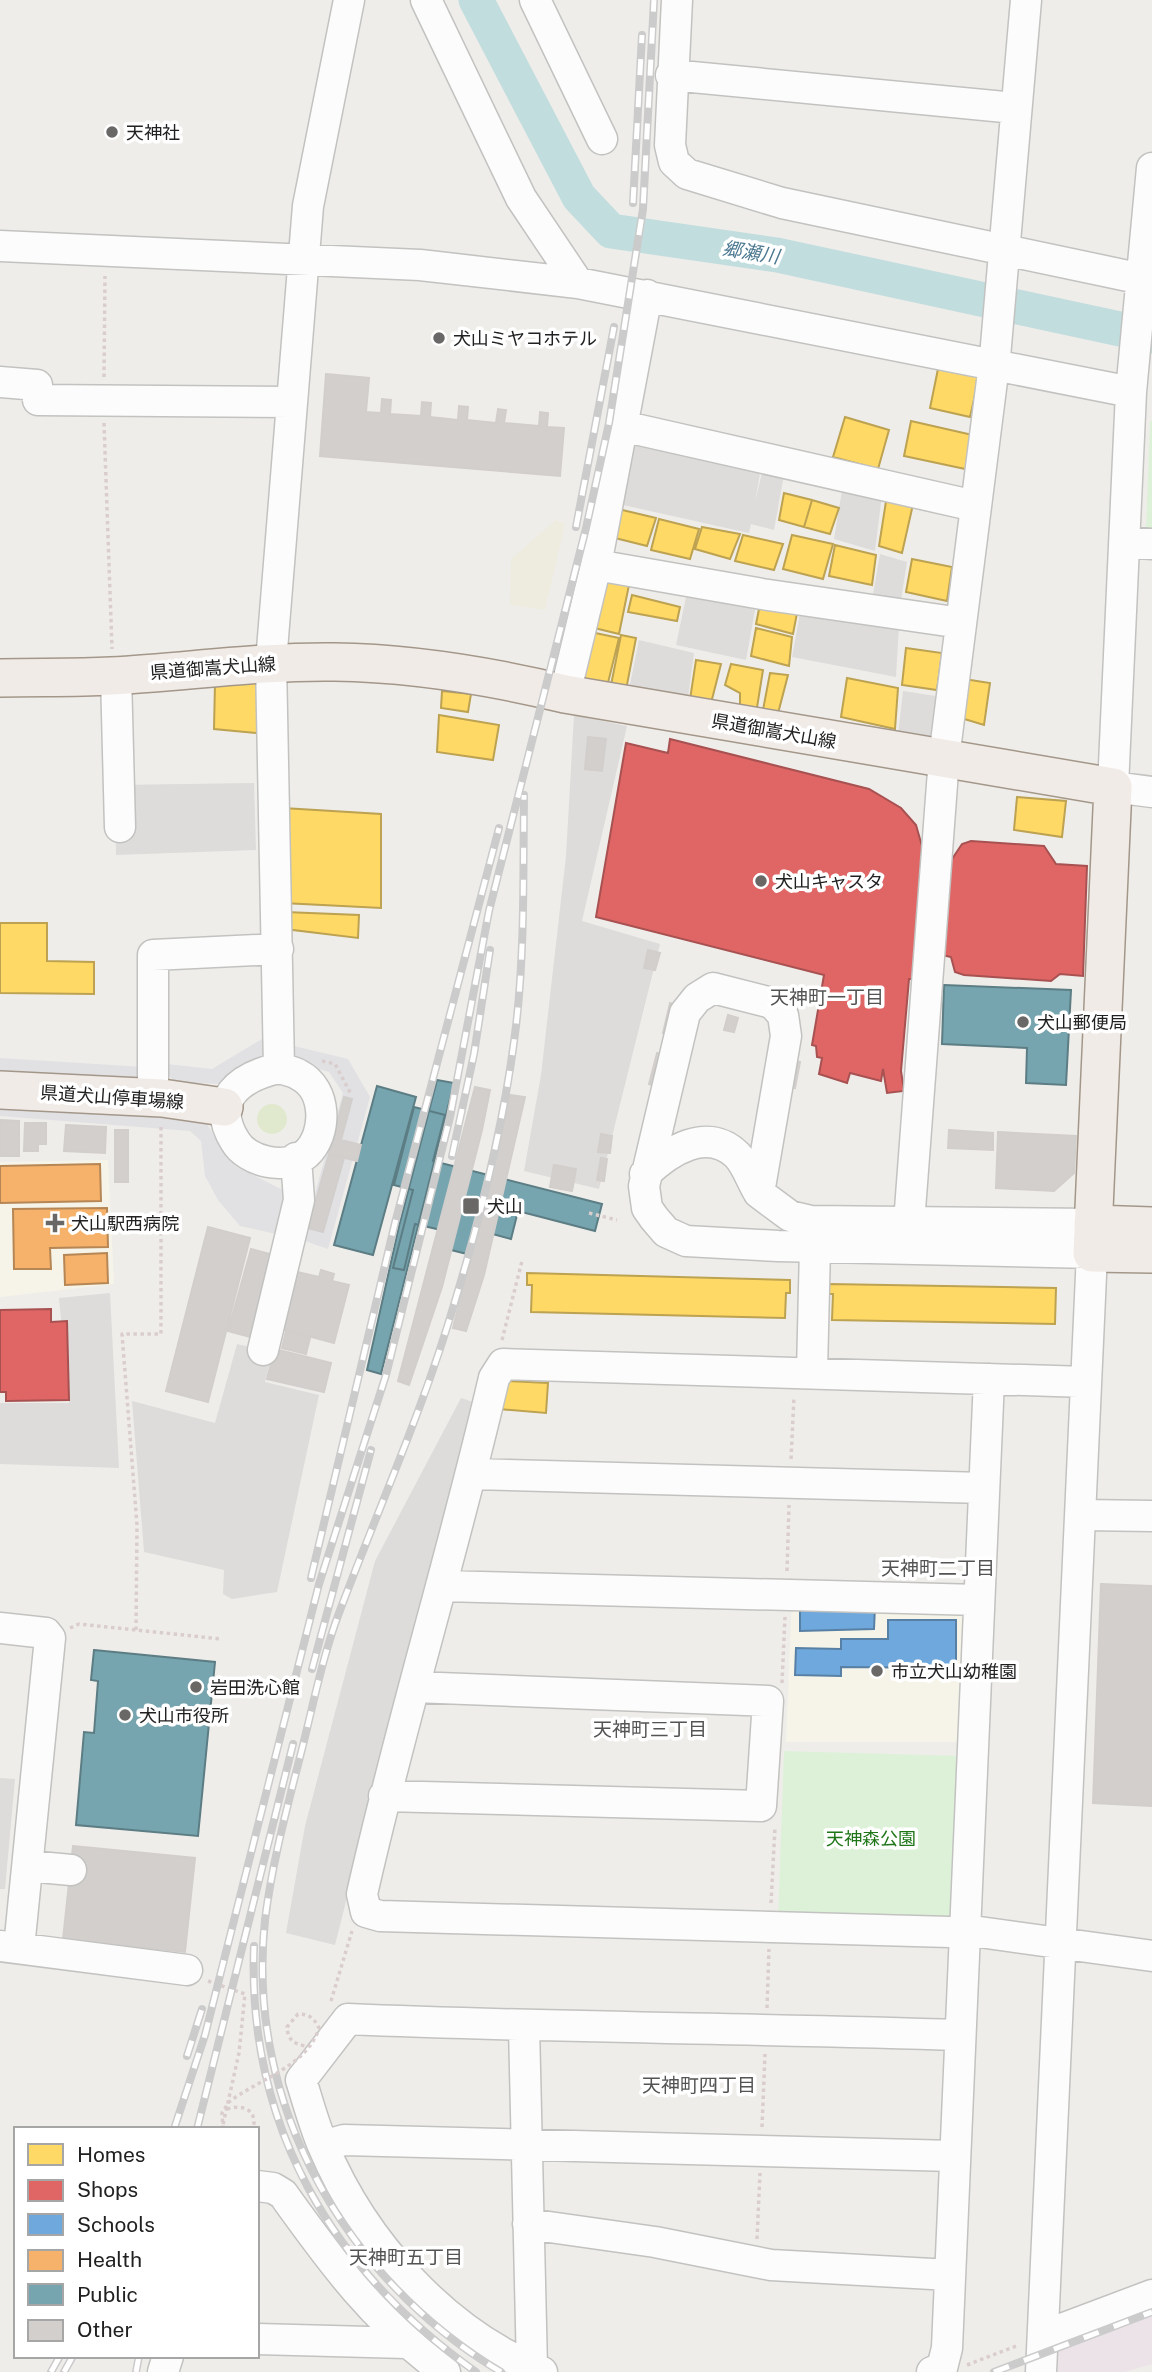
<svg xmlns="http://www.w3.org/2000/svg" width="1152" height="2372" font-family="'Public Sans','Noto Sans JP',sans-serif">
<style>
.industrial{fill:#ece3e9}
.education{fill:#f6f4e8}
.religious{fill:#dddcdb}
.farmland{fill:#eeecdf}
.grass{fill:#e0e9cd}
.park{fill:#ddf1d9}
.plaza{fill:#e1e1e4}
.homes{fill:#ffd966;stroke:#bca251;stroke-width:2}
.shops{fill:#e06666;stroke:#a75151;stroke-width:2}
.schools{fill:#6fa8dc;stroke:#5880a4;stroke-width:2}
.health{fill:#f6b26b;stroke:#b68655;stroke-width:2}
.public{fill:#76a5af;stroke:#5c7d84;stroke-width:2}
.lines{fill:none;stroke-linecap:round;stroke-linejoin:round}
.river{stroke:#c2ddde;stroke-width:35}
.building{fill:#d2cfcd;stroke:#d2cecc;stroke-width:2}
.minor-casing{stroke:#c2c2c0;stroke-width:33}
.major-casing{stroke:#a39789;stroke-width:40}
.path{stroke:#dacdcd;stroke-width:3.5;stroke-dasharray:3.5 3.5;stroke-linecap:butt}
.minor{stroke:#fdfcfc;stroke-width:30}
.major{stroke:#f1ebe7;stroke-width:37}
.rail-casing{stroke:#cbcbcb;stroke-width:8}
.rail{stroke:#fff;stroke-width:5;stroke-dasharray:16;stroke-linecap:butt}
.path-bridge{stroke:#dacdcd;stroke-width:3.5;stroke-dasharray:3.5 3.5;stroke-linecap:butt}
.poi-dot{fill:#696867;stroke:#fff;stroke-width:2.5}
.labels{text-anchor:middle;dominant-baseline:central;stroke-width:7;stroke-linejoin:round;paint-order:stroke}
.poi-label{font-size:18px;fill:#212121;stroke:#fff;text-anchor:start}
.street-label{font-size:18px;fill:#212121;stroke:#fff}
.park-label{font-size:18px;fill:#1e7618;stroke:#fff}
.water-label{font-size:19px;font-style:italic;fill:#4c7991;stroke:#fff}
.neighbourhood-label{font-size:19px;fill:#545454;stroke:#fff}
</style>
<rect width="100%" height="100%" fill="#efedea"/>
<path class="industrial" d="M1152 2301V2364L1125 2372H1058L1049 2342Z"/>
<path class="education" d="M108 1160 114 1284 0 1297V1162Z
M792 1599 968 1600 963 1742H786Z"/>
<path class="religious" d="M631 432 762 462 755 502 764 464 785 469 774 530 751 524 749 533 614 503Z
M843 484 882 495 875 551 834 539Z
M880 554 907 562 900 606 872 600Z
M688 588 757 599 746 660 676 645Z
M801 608 899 626 896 677 792 657Z
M639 640 694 653 687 705 628 694Z
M903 691 936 696 933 739 898 735Z
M574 715 627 726 582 921 660 944 599 1189 524 1171 541 1075 566 856Z
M254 783 256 850 116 855 115 785Z
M110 1293 119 1468 0 1464V1403H69L59 1298Z
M237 1344 273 1352 265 1382 319 1395 277 1592 232 1599 223 1594 224 1570 144 1552 132 1401 215 1423Z
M461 1398 473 1402 335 1945 286 1933 305 1826 375 1561Z
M0 1778 15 1779 5 1889H0Z"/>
<path class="farmland" d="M556 520 565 524 545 610 510 605 511 559Z"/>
<path class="grass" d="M257 1119a15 15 0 1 1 30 0a15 15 0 1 1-30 0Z"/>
<path class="park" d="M1150 421H1152V529H1146Z
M784 1751 964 1756 957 1917 778 1919Z"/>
<path class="plaza" d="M272 1033 271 1052 220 1084 175 1082 168 1075 167 1064 212 1069Z
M286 1044 348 1059 370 1097 328 1249 302 1240 343 1093 329 1072 297 1063Z
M0 1058 144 1067 136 1080 0 1071Z
M0 1103 192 1116 207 1124 227 1158 237 1167 283 1190 286 1198 276 1234 240 1226 218 1200 205 1176 201 1141 190 1131 0 1116Z"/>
<path class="homes" d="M939 364 980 373 970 417 930 408Z
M845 417 889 430 878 469 833 457Z
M911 421 977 436 970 470 904 456Z
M784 493 812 500 804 527 779 520Z
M887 495 914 500 902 553 879 546Z
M812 500 839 508 830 534 804 527Z
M614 508 656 518 647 546 607 536Z
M659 519 699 529 690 559 651 550Z
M702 527 740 534 730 559 695 549Z
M743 535 783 544 774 570 735 561Z
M792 535 833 544 823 579 783 569Z
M835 545 876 555 872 585 829 576Z
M912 559 952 567 947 601 906 592Z
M599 574 630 580 619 634 586 626Z
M632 595 680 607 677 621 628 612Z
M761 599 798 608 793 634 756 624Z
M756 628 792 637 789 666 751 656Z
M586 631 619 638 606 691 574 682Z
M621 635 636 638 626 690 611 685Z
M906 648 942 653 937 690 902 685Z
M696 660 721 664 709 711 689 706Z
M731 664 763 670 756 714 740 709V693L725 685Z
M770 673 788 675 776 721 762 715Z
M260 677 257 733 214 729 215 683Z
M847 678 898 688 895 729 841 717Z
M964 679 990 683 984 725 961 718Z
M442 691 471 694 468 712 441 708Z
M439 715 499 725 493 760 437 752Z
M1017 797 1066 801 1062 837 1014 830Z
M283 808 381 814V908L283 903Z
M285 912 359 915 358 938 285 929Z
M0 923H47V961L94 962V994L0 993Z
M527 1273 790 1280V1293H786L785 1318 531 1312 532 1285H527Z
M829 1284 1056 1288 1055 1324 832 1320 833 1294H829Z
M507 1381 548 1383 546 1413 499 1409Z"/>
<path class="shops" d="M670 739 869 789 901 808 916 825 922 846 913 979H909L901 1071 904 1091 887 1093 883 1069 881 1081 850 1073 847 1083 819 1074 822 1058 817 1057 816 1046 812 1045 824 975 596 917 626 743 668 753Z
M971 841 1044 846 1056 864 1087 866 1083 976 1060 974 1051 981 964 975 955 972 951 957 937 954 940 859H952L962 844Z
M51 1309V1322L67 1321 69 1400 6 1401V1392H0V1310Z"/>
<path class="schools" d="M800 1606H875L874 1629 800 1631Z
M888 1620H956V1668L841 1667V1676L795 1675 796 1648 841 1649V1639H888Z"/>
<path class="health" d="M100 1164 101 1201 0 1203V1166Z
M107 1208 108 1247 50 1248 51 1269H14L13 1209Z
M107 1253 108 1283 65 1285 64 1255Z"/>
<path class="public" d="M944 985 1071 990 1066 1085 1026 1083 1027 1048 942 1044Z
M437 1080 454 1083 381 1374 367 1370 399 1226Z
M377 1086 416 1097 373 1255 334 1245Z
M414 1107 445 1115 433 1161 602 1204 595 1231 518 1211 511 1239 489 1233 478 1274 470 1272 475 1256 447 1249 443 1265 433 1263 441 1230 415 1224 404 1270 393 1268 413 1190 394 1185Z
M94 1650 215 1662 198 1836 76 1825 84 1732 94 1733 98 1681 91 1680Z"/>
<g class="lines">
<path class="river" d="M476 0 579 197 611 231 777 255 1152 336"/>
</g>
<path class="building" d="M326 374 369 378 366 412 381 413 382 399 391 400 390 414 421 416 422 402 431 403 430 417 458 420 459 406 468 407 467 420 496 423 498 409 506 410 504 423 539 426 540 412 548 413 547 427 564 428 560 476 320 456Z
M588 737 606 739 602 771 585 769Z
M648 950 660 953 655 970 644 968Z
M670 1003 676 1005 669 1034 663 1033Z
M728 1015 738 1018 734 1032 724 1030Z
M657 1053 664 1054 656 1086 649 1084Z
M794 1061 800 1062 795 1088 789 1087Z
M475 1087 490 1090 482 1130 442 1287 409 1385 398 1381Z
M510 1095 525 1097 484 1275 466 1331 453 1328Z
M344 1097 352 1099 341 1140 333 1138Z
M0 1120 19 1121V1156H0Z
M25 1123H46V1144H38V1151H24Z
M66 1125 106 1127 105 1153 64 1151Z
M115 1130H128V1182H115Z
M949 1130 993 1133V1150L948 1148Z
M998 1132 1076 1136 1074 1173 1054 1191 996 1188Z
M601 1134 612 1136 610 1153 598 1152Z
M333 1138 361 1145 357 1161 329 1154Z
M329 1154 344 1158 323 1232 308 1228Z
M601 1158 607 1159 604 1181 597 1180Z
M554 1165 576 1169 572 1191 550 1187Z
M208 1227 250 1238 208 1402 166 1391Z
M251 1249 277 1256 254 1338 228 1331Z
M321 1270 334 1274 332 1281 349 1285 334 1343 282 1329 297 1272 319 1277Z
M286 1331 310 1338 306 1354 282 1348Z
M275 1349 331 1363 324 1392 267 1379Z
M1101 1584 1152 1586V1806L1093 1803Z
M73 1846 195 1858 185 1952 63 1939Z"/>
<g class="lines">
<defs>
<path id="minor" d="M426 0 521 198 578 283
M535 0 602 139
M677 0 670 145 674 162 687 174 782 203 1152 281
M671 75 1015 108
M1152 168 1131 392 1113 787 1152 792
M0 246 420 265 578 283 1131 392
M0 382 37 385 38 400 292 402
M622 426 975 506
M1126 542 1152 544
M596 565 762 594 961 623
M116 676 120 827
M565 694 596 565 647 295
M279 1068 271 662 308 206 349 0
M279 1068C285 1070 293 1071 299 1075 327 1089 328 1134 306 1154 286 1171 247 1162 235 1141 209 1099 240 1077 279 1068Z
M153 1098V955L278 949
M645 1174C669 1151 707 1126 737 1155 746 1164 752 1182 759 1193
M909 1223 944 758 995 357 1026 0
M263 1350 299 1200 296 1158
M812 1372 815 1247
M1086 1382 503 1364 494 1378C454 1551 401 1721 362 1894L366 1912 380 1916 950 1932 965 1930 1152 1956
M471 1474 984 1488
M1083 1515 1152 1516
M441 1586 979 1600
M0 1628 46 1633 50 1638 19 1948
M384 1796 761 1806 768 1701 414 1687
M28 1866 71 1870
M0 1946 187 1970
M524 2027 532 2368
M323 2146 344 2140 954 2156
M257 2186 273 2188 283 2194C333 2264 375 2321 445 2372
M528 2224 655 2242 771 2265 950 2275
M1043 2336 1152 2295
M257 2339 406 2343
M163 2372 168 2356
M542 2372C444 2332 364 2243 323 2146 314 2125 308 2102 301 2080L348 2019C552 2028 756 2028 960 2035
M932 2372 942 2368 947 2348 989 1379
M1041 2372 1092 1253 778 1246 686 1241 666 1232 654 1218 647 1208 644 1186 685 1013 697 998 713 988 772 1003 783 1015 786 1036 759 1193 790 1216 811 1221 1093 1224"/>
<path id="major" d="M0 678C37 677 74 678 111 676 186 672 259 661 334 662 410 663 490 676 565 694L1113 787 1092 1253 1152 1254
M0 1090 162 1098 224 1107
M1093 1224 1152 1226"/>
</defs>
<use href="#minor" class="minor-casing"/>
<use href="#major" class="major-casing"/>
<path class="path" d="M104 377 105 276
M104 423 112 649
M322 1061 335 1064 351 1094
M589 1213 617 1220
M502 1340 522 1261
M791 1459 794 1397
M787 1571 789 1505
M70 1628 79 1624 221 1639
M136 1630 137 1525 122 1334H161V1125
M782 1683 785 1617
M771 1903 775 1827
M208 1981 245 1994 239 2053 222 2129
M331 2001 352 1931
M767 2008 769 1949
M227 2109C243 2104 258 2110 253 2129
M762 2127 765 2054
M757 2239 760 2173
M967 2365 1019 2345"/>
<use href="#minor" class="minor"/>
<use href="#major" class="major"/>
<defs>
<path id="rail" d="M633 203 642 35
M576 527 614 327
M452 1156 474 1054 490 950
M311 1578 395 1223 499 828
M312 1669 371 1450
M254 1946C247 2126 332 2270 476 2372
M187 2056 202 2009
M174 2129 205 2035 319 1584 386 1375 450 1117 489 911 586 528 609 423 643 209 654 0
M197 2129 293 1744
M51 2372 60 2356
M64 2372 73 2356
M136 2372 139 2356
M501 2372C345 2279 245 2104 265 1920 272 1863 287 1808 301 1753 313 1706 322 1658 339 1613 378 1509 424 1408 455 1301 482 1212 505 1118 516 1026 525 949 523 872 524 795
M994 2372 1152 2312"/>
</defs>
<use href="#rail" class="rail-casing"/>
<use href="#rail" class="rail"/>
<path class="path-bridge" d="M223 2129 222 2113 229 2102C258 2079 307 2067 319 2028 314 2018 309 2014 298 2014L287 2027C288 2040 293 2043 305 2046"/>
</g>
<g class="poi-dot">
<circle cx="112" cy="132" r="7"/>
<circle cx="439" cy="338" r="7"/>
<circle cx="761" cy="881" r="7"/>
<circle cx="1023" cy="1022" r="7"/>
<rect x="462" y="1197" width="18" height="18" rx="3.5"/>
<path d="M51.5 1212.5h7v7h7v7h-7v7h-7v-7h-7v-7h7z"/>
<circle cx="877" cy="1671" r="7"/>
<circle cx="196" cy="1687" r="7"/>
<circle cx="125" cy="1715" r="7"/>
</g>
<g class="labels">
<g class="poi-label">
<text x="126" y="132">天神社</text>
<text x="453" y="338">犬山ミヤコホテル</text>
<text x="775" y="881">犬山キャスタ</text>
<text x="1037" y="1022">犬山郵便局</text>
<text x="487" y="1206">犬山</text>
<text x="71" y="1223">犬山駅西病院</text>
<text x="891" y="1671">市立犬山幼稚園</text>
<text x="210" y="1687">岩田洗心館</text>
<text x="139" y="1715">犬山市役所</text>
</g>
<g class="street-label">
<text transform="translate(213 668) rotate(-4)">県道御嵩犬山線</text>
<text transform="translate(774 731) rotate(10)">県道御嵩犬山線</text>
<text transform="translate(112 1097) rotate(4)">県道犬山停車場線</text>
</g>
<g class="park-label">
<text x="871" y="1838">天神森公園</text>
</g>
<g class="water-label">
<text transform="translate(751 252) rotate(9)">郷瀬川</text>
</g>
<g class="neighbourhood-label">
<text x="827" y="997">天神町一丁目</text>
<text x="938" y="1568">天神町二丁目</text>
<text x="650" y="1729">天神町三丁目</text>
<text x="699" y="2085">天神町四丁目</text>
<text x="406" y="2257">天神町五丁目</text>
</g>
</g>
<rect x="14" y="2127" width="245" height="231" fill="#ffffff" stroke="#a6a6a6" stroke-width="2"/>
<rect x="28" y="2144" width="35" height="21" fill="#ffd966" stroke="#a6a6a6" stroke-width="2"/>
<text x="77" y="2162" font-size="21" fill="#212121">Homes</text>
<rect x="28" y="2180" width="35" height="21" fill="#e06666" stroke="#a6a6a6" stroke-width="2"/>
<text x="77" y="2197" font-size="21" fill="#212121">Shops</text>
<rect x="28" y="2214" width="35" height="21" fill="#6fa8dc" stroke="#a6a6a6" stroke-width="2"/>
<text x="77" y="2232" font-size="21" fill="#212121">Schools</text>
<rect x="28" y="2250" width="35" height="21" fill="#f6b26b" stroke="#a6a6a6" stroke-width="2"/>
<text x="77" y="2267" font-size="21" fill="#212121">Health</text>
<rect x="28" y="2284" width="35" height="21" fill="#76a5af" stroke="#a6a6a6" stroke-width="2"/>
<text x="77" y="2302" font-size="21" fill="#212121">Public</text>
<rect x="28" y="2320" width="35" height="21" fill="#d2cfcd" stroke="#a6a6a6" stroke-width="2"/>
<text x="77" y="2337" font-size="21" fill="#212121">Other</text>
</svg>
